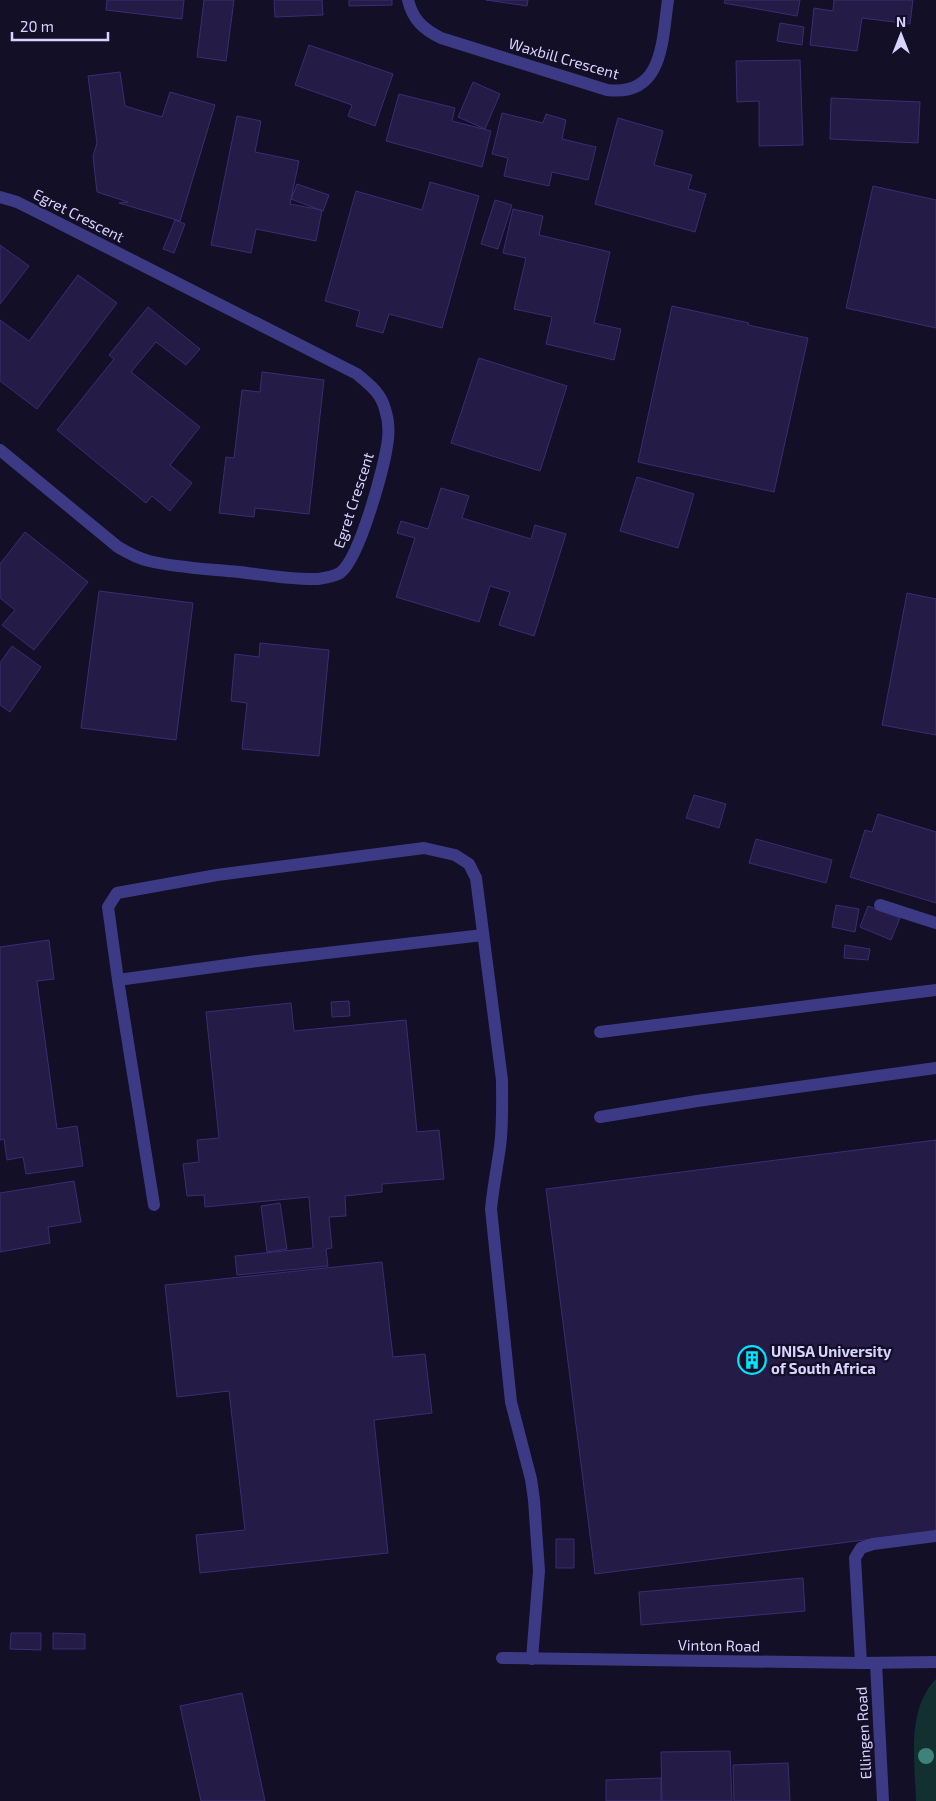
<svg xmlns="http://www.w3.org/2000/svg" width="936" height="1801" font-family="'Exo 2',sans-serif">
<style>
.green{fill:#12302f}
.building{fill:#241b47;stroke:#3b2d73}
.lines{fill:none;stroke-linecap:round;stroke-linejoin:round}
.lane{stroke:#3d3a85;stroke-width:12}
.street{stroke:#3d3a85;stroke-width:12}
.tree{fill:#3d827b}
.labels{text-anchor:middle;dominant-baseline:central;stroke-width:4.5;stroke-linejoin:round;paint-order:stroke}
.street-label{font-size:15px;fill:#d9d4ff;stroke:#130f26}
.poi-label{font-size:15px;font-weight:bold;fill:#d9d4ff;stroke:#130f26;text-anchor:start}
</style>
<rect width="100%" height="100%" fill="#130f26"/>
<path class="green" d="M936 1679V1801H916C915 1761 906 1710 936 1679Z"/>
<path class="building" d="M107 0H184L182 19 106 10Z
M204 0H234L226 61 197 57Z
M274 0H322L323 15 275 17Z
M349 0H392V5L349 6Z
M486 0H528L527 6Z
M725 0H800L797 16 724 3Z
M834 0H913L910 24 862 18 857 51 810 45 814 8 833 11Z
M780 23 804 27 802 45 777 41Z
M309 45 393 74 375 126 348 116 352 105 295 85Z
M800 60 803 145 759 146V101L737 102 736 61Z
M120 72 125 106 162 117 170 92 215 105 180 221 119 203 128 202 97 192 93 156 97 143 88 76Z
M473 82 500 94 485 129 458 117Z
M399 94 455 108 452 121 491 131 482 167 386 141Z
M831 98 920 102 918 143 830 139Z
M502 113 543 123 546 114 566 120 562 139 596 147 588 180 552 172 549 186 504 176 508 158 492 154Z
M237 116 261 121 255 152 299 161 290 204 322 210 316 241 256 229 251 253 211 245Z
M618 118 663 131 654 165 692 175 688 189 706 194 695 232 595 204Z
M430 182 479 196 442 328 389 314 383 333 356 326 360 311 325 301 356 191 422 210Z
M297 184 329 195 323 211 291 199Z
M873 186 936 200V328L846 308Z
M495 200 512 205 498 249 481 244Z
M513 209 543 216 539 235 610 252 594 323 621 329 614 360 546 344 552 317 514 309 526 258 503 253Z
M175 220 185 224 174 253 163 249Z
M0 245 29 266 0 304Z
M78 275 117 303 37 409 0 381V320L29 341Z
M672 306 749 323 748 325 808 338 774 492 638 462Z
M148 307 200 349 186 365 156 342 131 372 200 427 170 465 192 483 170 511 152 496 146 503 57 430 114 359 109 355Z
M479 358 567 386 540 471 451 443Z
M262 372 324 380 309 514 255 508 254 517 219 513 226 457 234 458 242 390 260 392Z
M637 477 694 494 678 548 620 531Z
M441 488 469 496 462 518 531 539 535 525 566 534 534 636 499 625 510 592 490 586 479 622 396 597 415 538 397 533 401 521 428 529Z
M25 532 88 582 34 650 2 625 15 610 0 598V564Z
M99 591 193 603 176 740 81 728Z
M907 593 936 599V735L882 725Z
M260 643 329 650 319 756 242 749 247 703 231 701 235 654 259 657Z
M12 646 41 667 10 712 0 705V663Z
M694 795 726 804 719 828 686 818Z
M878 814 936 832V903L850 877 865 830 872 832Z
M756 839 832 860 826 883 749 863Z
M836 905 859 909 855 932 832 927Z
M868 906 900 918 891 940 860 927Z
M49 940 54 979 37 981 57 1129 77 1126 83 1166 26 1174 23 1157 7 1160 4 1139 0 1140V947Z
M845 945 870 949 868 960 844 958Z
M349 1001 350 1016 332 1017 331 1002Z
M291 1003 294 1031 406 1020 417 1132 439 1130 444 1179 382 1184V1192L345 1196 346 1216 329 1217 332 1248 326 1249 328 1266 237 1275 235 1256 313 1248 309 1197 205 1207 204 1195 187 1196 183 1164 199 1162 197 1140 219 1138 206 1012Z
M936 1140V1531L595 1574 546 1189Z
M74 1181 81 1222 48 1227 50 1243 0 1252V1193Z
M280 1203 287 1249 267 1252 261 1206Z
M382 1262 393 1357 425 1354 432 1413 374 1420 388 1553 200 1573 196 1535 245 1530 229 1391 177 1397 165 1285Z
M556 1539H574V1568H556Z
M803 1578 805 1611 641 1625 639 1592Z
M11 1633H41V1650L10 1649Z
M53 1633 85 1634V1649H53Z
M242 1693 265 1801H201L180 1706Z
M730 1751 732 1801H662L661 1752Z
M788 1763 790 1801H734L733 1765Z
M661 1778V1801H606V1780Z"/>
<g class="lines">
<path class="lane" d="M880 905 936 923
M118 980 257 961 483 935
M600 1032 936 990
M600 1117 697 1101 936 1068
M154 1205 118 980 108 907 117 893 217 875 424 848 455 855 469 864 476 878 502 1080C502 1102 503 1125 500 1147 497 1168 493 1188 491 1209L511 1402 531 1479 534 1500 539 1571 532 1659
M861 1663 855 1558 861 1548 873 1544 936 1536"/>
<path class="street" d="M408 0C413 20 423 29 441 38L607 90C664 97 662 40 668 0
M0 197 17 202 45 216 357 374C370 385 381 393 385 409 388 418 389 430 388 439 385 465 360 558 340 573 333 577 325 578 318 579 292 580 265 575 239 572 209 569 178 568 149 561 137 558 128 553 118 547L0 450
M502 1658 861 1663 936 1662
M876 1663 883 1801"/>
</g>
<circle class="tree" cx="926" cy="1756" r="8"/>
<defs>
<symbol id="building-ring" viewBox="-11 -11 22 22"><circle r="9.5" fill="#130f26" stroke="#00e5ff" stroke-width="1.5"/><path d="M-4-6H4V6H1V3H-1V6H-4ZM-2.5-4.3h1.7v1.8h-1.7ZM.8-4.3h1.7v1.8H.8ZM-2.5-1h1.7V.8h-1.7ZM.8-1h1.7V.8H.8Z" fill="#00e5ff"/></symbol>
</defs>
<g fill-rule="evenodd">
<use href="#building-ring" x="736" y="1344" width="32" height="32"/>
</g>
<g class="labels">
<g class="street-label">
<text transform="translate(564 58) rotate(16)">Waxbill Crescent</text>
<text transform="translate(79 215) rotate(27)">Egret Crescent</text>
<text transform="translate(353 500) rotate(-72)">Egret Crescent</text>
<text transform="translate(719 1645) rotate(1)">Vinton Road</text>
<text transform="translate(863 1733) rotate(-93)">Ellingen Road</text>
</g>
<g class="poi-label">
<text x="771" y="1351">UNISA University<tspan x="771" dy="17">of South Africa</tspan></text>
</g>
</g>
<g transform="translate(901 35)" stroke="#130f26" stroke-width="4" paint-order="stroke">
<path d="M0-4L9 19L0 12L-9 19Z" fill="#d9d4ff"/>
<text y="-8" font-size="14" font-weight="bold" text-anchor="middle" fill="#d9d4ff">N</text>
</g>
<path d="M12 32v8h96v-8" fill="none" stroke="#d9d4ff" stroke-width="2.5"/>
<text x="20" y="32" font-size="15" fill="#d9d4ff" stroke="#130f26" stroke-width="4" paint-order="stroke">20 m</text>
</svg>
